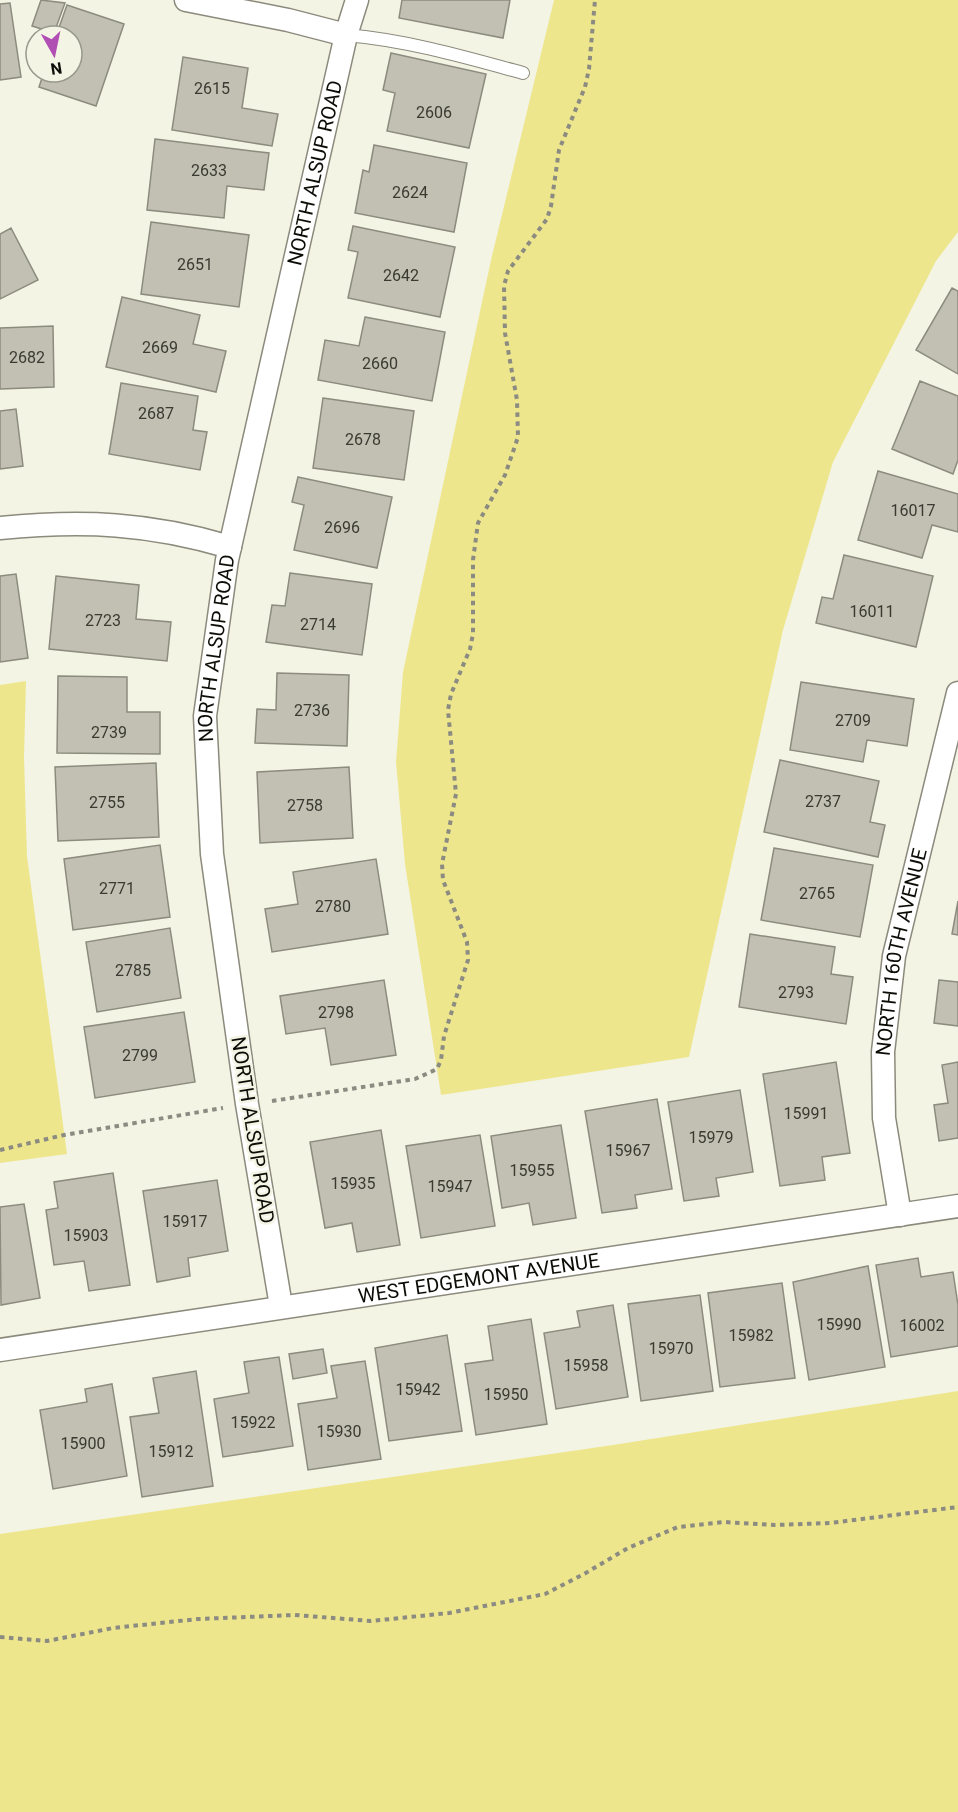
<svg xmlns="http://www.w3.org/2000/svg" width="958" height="1812" font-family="Roboto,sans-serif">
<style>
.green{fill:#ede68d}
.building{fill:#c1c0b2;stroke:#8c8b7d;stroke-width:1.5}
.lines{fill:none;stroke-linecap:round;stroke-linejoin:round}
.service-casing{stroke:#8b8a7c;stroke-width:14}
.minor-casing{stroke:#8b8a7c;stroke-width:25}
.path{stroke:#8b8b81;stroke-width:4;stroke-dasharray:4.5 4.5;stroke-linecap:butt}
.service{stroke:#fff;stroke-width:12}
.minor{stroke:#fff;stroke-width:22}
.labels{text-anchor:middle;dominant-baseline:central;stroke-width:5;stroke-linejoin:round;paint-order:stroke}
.number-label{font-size:16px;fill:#3a3a32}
.street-label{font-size:20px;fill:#0d0d08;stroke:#f4f4e5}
</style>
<rect width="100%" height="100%" fill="#f4f4e5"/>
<path class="green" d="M554 0H958V232L936 261 833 462 783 630 689 1057 441 1095 405 864 396 762 403 672 491 260Z
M26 681 24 757 27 856 67 1154 0 1163V685Z
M958 1391V1812H0V1534L613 1445Z"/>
<path class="building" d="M41 0 65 3 54 33 32 26Z
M402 0H510L503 38 399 18Z
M10 3 21 77 0 80V4Z
M67 5 124 24 96 106 39 87 44 72H72V36H56Z
M391 53 486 74 469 148 387 131 395 93 383 90Z
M183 57 248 68 242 108 278 114 272 146 172 130Z
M155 139 269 153 264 190 227 186 224 218 147 210Z
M374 145 467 163 454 232 355 213 363 170 369 172Z
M151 222 249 235 239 307 141 294Z
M353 226 455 247 440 317 348 298 358 252 348 250Z
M11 228 38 280 0 299V234Z
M952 288 958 291V374L916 350Z
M122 297 200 315 193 344 226 351 216 392 106 367Z
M365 317 445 332 432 401 318 380 325 340 359 346Z
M53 326 54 387 0 389V328Z
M920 381 958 396V460L953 474 892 449Z
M121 383 198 396 193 430 207 432 200 470 109 454Z
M323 398 414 411 404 480 313 468Z
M16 409 23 466 0 469V411Z
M878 471 958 494V532L932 525 922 558 858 540Z
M298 477 392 497 377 568 294 550 304 505 292 502Z
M844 555 933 576 916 647 816 623 822 597 833 599Z
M290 573 372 584 362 655 266 642 272 605 285 606Z
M16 574 28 658 0 662V576Z
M56 576 139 585 136 619 171 622 167 661 49 649Z
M277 673 349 675 347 746 255 743 257 709 276 710Z
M58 676 127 677V712H160V754L57 753Z
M801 682 914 699 907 746 867 740 863 762 790 750Z
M780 760 879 781 870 822 885 825 878 857 764 832Z
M156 763 159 837 58 841 55 767Z
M349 767 353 838 260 843 257 772Z
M160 845 170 917 73 930 64 859Z
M774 848 873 865 860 937 761 920Z
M376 859 388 934 272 952 265 909 298 904 293 872Z
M958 901V935L952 934Z
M170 928 181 998 97 1012 86 942Z
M750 934 835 947 831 974 853 977 846 1024 739 1007Z
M384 980 396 1055 331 1065 325 1028 286 1034 280 996Z
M939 980 958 982V1026L934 1023Z
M184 1012 195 1082 95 1098 84 1027Z
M836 1062 850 1153 822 1157 825 1180 780 1186 763 1074Z
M958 1062V1138L939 1141 934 1105 948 1103 942 1065Z
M740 1090 753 1172 716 1178 719 1196 684 1201 668 1102Z
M657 1099 672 1189 635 1195 637 1208 602 1213 585 1111Z
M561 1125 576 1218 533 1225 529 1203 502 1208 491 1136Z
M381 1130 400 1245 357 1252 352 1223 325 1228 310 1142Z
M480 1135 495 1226 421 1238 406 1146Z
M113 1173 130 1285 89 1291 84 1261 54 1265 46 1210 58 1208 54 1182Z
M217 1180 228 1251 188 1258 190 1276 157 1282 143 1191Z
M24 1204 40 1298 1 1305 0 1207Z
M918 1258 921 1277 953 1272 958 1305V1346L891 1357 876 1265Z
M868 1266 885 1367 809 1380 793 1282Z
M782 1283 795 1378 720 1387 708 1293Z
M700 1295 713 1391 641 1401 628 1304Z
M613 1305 628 1397 556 1409 544 1333 580 1327 577 1311Z
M531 1319 547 1424 476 1435 465 1364 493 1360 488 1326Z
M447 1335 462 1431 389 1441 375 1348Z
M323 1349 327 1373 293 1379 289 1354Z
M279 1357 293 1446 223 1457 214 1399 249 1393 244 1362Z
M365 1361 381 1459 308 1470 298 1404 337 1398 331 1366Z
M196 1371 213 1486 142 1497 130 1417 159 1413 153 1378Z
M112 1384 127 1476 53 1489 40 1410 87 1402 85 1389Z"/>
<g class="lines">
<defs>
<path id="service" d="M346 35C406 40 465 57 523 73"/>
<g id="minor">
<path d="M186 0 288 20 346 35"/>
<path d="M0 528C84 520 149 523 230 547"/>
<path id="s1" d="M900 1215 884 1118 883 1052 894 956 958 693"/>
<path id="s2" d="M281 1306 247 1104 212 854 205 716 227 560 346 35 357 0"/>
<path id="s3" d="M0 1350 958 1206"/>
</g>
</defs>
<use href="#service" class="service-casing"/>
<use href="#minor" class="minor-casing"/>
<path class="path" d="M272 1101 415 1079 437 1069 441 1060 444 1036 468 960 467 942 443 880 442 864 456 794 448 710 451 694 470 649 473 634V560L478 523 505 475 518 437 517 400 505 333 504 286 508 271 547 219 551 206 559 150 585 87 589 69 595 0
M0 1150 64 1135 223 1108
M0 1637 47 1641 113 1628 198 1619 295 1615 371 1621 449 1613 545 1594 584 1574 628 1548 678 1527 724 1522 775 1525 830 1523 958 1507"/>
<use href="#service" class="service"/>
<use href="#minor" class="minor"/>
</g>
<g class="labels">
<g class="number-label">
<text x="212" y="88">2615</text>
<text x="434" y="112">2606</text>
<text x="209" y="170">2633</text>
<text x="410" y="192">2624</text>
<text x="195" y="264">2651</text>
<text x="401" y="275">2642</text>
<text x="160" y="347">2669</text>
<text x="27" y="357">2682</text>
<text x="380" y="363">2660</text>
<text x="156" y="413">2687</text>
<text x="363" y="439">2678</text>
<text x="913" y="510">16017</text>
<text x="342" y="527">2696</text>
<text x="872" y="611">16011</text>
<text x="103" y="620">2723</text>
<text x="318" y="624">2714</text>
<text x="312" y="710">2736</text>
<text x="853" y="720">2709</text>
<text x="109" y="732">2739</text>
<text x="823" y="801">2737</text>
<text x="107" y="802">2755</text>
<text x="305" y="805">2758</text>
<text x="117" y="888">2771</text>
<text x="817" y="893">2765</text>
<text x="333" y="906">2780</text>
<text x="133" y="970">2785</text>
<text x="796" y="992">2793</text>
<text x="336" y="1012">2798</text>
<text x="140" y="1055">2799</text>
<text x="806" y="1113">15991</text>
<text x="711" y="1137">15979</text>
<text x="628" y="1150">15967</text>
<text x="532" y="1170">15955</text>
<text x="353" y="1183">15935</text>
<text x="450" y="1186">15947</text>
<text x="185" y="1221">15917</text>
<text x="86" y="1235">15903</text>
<text x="839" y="1324">15990</text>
<text x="922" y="1325">16002</text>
<text x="751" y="1335">15982</text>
<text x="671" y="1348">15970</text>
<text x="586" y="1365">15958</text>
<text x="418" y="1389">15942</text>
<text x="506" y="1394">15950</text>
<text x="253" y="1422">15922</text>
<text x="339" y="1431">15930</text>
<text x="83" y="1443">15900</text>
<text x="171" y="1451">15912</text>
</g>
<g class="street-label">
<text stroke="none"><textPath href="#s2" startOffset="1150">NORTH ALSUP ROAD</textPath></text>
<text stroke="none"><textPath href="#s2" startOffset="664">NORTH ALSUP ROAD</textPath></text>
<text stroke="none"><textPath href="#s1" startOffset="266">NORTH 160TH AVENUE</textPath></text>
<text transform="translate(253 1130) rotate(81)">NORTH ALSUP ROAD</text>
<text stroke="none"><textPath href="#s3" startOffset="484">WEST EDGEMONT AVENUE</textPath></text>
</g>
</g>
<g transform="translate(54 54) rotate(171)"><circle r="28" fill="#f4f4e5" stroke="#98988d" stroke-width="1.5"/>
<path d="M0-4.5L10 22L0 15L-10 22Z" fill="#b14eb4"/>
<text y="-9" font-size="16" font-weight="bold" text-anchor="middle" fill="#0d0d08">N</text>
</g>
</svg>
